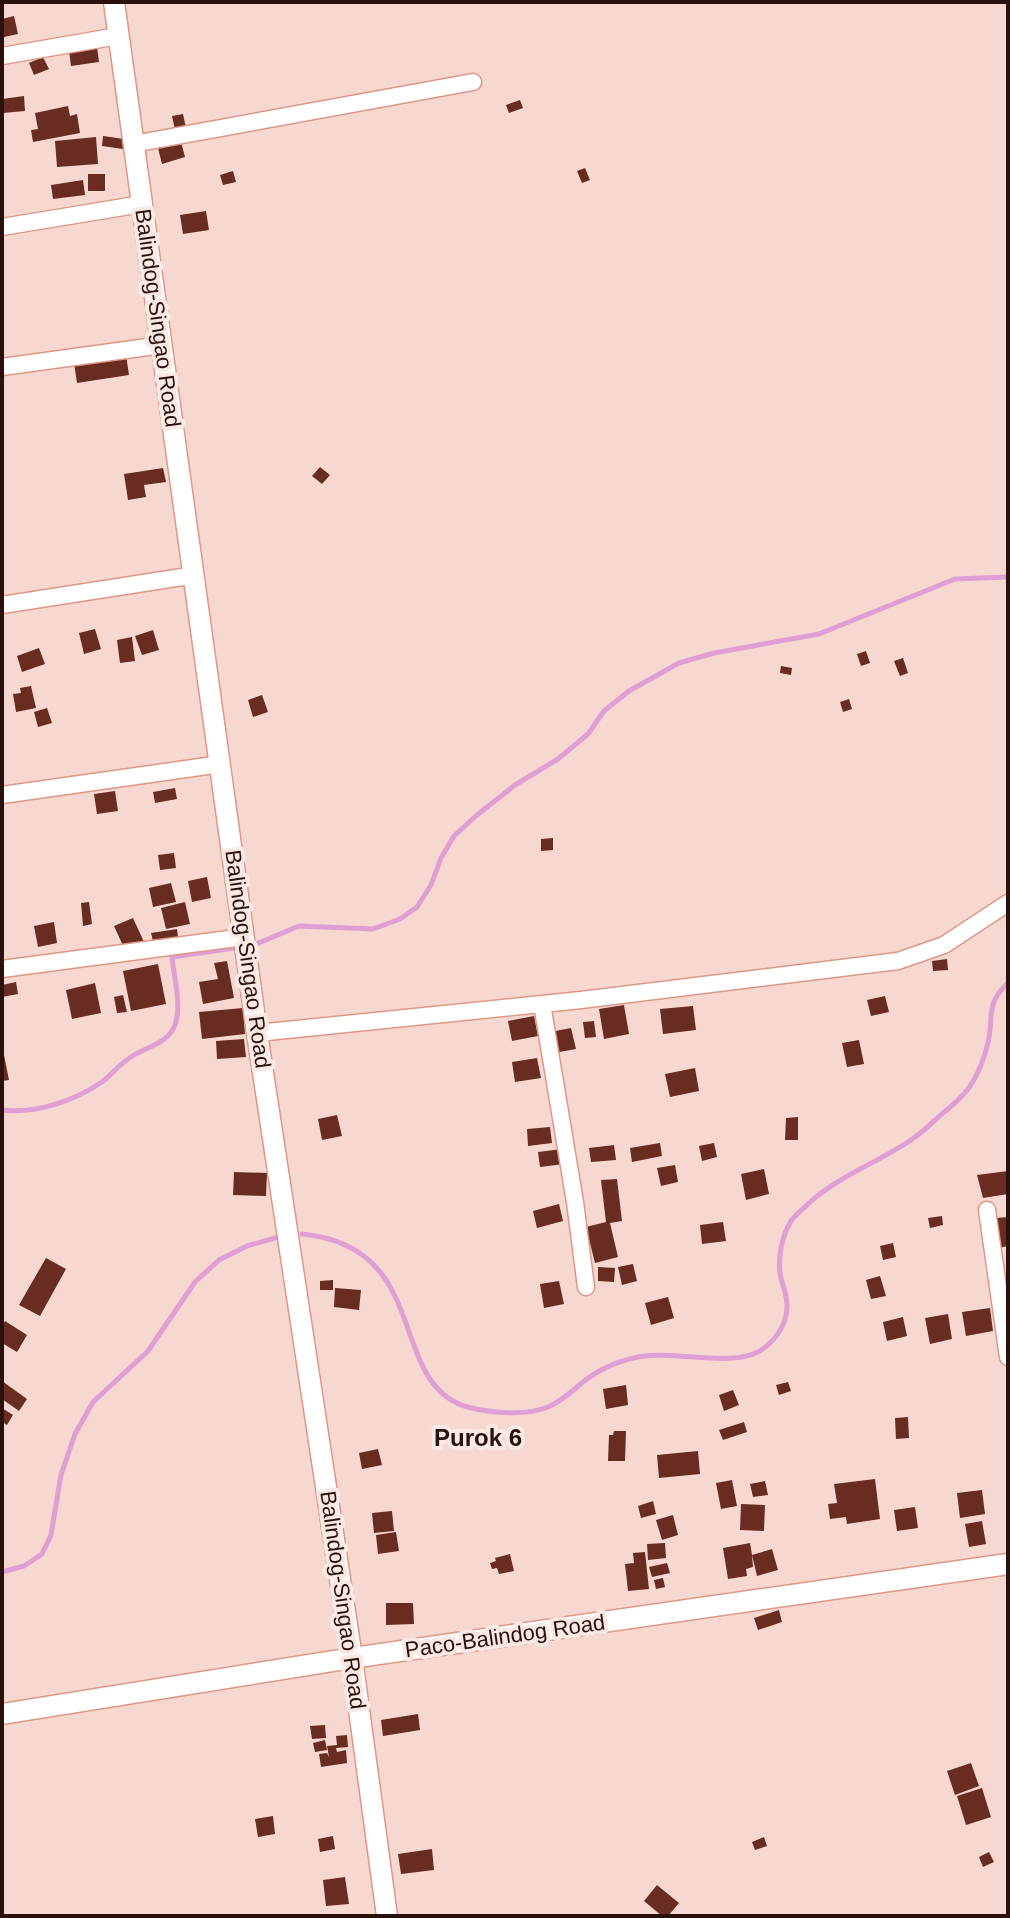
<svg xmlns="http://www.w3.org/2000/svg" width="1010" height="1918" font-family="Helvetica,sans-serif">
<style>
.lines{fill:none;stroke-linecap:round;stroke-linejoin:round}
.stream{stroke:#df9ed4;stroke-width:5}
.building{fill:#682c20}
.minor-casing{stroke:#de9687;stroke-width:19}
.tertiary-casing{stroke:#de9687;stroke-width:23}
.minor{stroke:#fff;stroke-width:16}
.tertiary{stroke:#fff;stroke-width:20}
.labels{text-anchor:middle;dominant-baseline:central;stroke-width:8;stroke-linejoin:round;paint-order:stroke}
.street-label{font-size:22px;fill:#2b110c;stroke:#f9e9e5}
.neighbourhood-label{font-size:24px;font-weight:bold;fill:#2b110c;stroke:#f9e9e5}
</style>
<rect width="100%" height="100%" fill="#f7d8d1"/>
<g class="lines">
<path class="stream" d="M254 945 299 926 373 929 400 919 417 907 431 885 441 858 454 836 477 815 515 785 558 759 588 734 604 711 629 691 679 663 714 653 819 634 955 579 1008 577
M2 1110C36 1114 74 1101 102 1082 112 1074 120 1064 131 1057 145 1047 168 1044 175 1025 182 1005 174 978 172 957L235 948
M302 1234C436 1247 384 1387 471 1408 494 1413 526 1416 548 1407 562 1401 572 1391 583 1382 598 1370 619 1361 638 1357 672 1350 729 1367 758 1352 777 1341 791 1319 786 1297 785 1289 781 1281 780 1273 778 1256 782 1236 791 1221 795 1215 803 1209 808 1204 838 1176 877 1163 911 1140 922 1133 933 1122 943 1113 953 1105 966 1094 972 1083 979 1072 985 1055 988 1043 994 1017 985 1004 1008 983
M2 1572 24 1566 42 1554 51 1535 61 1475 75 1434 93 1402 148 1351 195 1282 219 1260 247 1246 275 1238"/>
</g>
<path class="building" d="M14 16 18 34 4 37 2 19Z
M97 47 99 62 71 66 69 51Z
M43 57 49 69 34 75 29 63Z
M24 96 25 111 3 113 2 99Z
M520 100 523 108 509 113 506 105Z
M68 106 70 116 77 114 80 133 33 142 31 130 38 129 35 113Z
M183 114 186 128 175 130 172 116Z
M103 136 124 139 123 149 102 146Z
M96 137 98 164 57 167 55 141Z
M181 142 185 157 162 164 158 148Z
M585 168 590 180 582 183 577 171Z
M233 171 236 182 223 185 220 175Z
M88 174H105V191H88Z
M83 180 85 195 53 199 51 185Z
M206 211 209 230 183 234 180 215Z
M126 355 129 375 77 383 74 363Z
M320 467 330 475 322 484 312 476Z
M163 468 166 482 144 485 146 497 128 500 124 474Z
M95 629 101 649 84 654 79 633Z
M153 630 159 650 142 655 135 636Z
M132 637 135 661 120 663 117 640Z
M39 648 45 664 22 672 17 656Z
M866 651 870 663 861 666 857 654Z
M903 658 908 673 900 676 894 661Z
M781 666 792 668 791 675 780 673Z
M31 686 36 708 16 712 13 694 21 693 20 688Z
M262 695 268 712 253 717 248 700Z
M849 699 852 709 843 712 840 702Z
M47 708 52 723 38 727 34 712Z
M175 788 177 799 155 803 153 792Z
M115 791 118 811 97 814 94 794Z
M553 838V850L541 851V839Z
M174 853 176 868 160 870 158 855Z
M207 877 211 898 192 902 188 881Z
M171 883 176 902 153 907 149 888Z
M89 902 92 924 83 926 81 903Z
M185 902 190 924 166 929 161 908Z
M133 918 144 942 125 950 114 926Z
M54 922 57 943 38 947 34 926Z
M177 929 178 937 153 941 151 933Z
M947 959 948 970 933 971 932 961Z
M227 961 234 998 203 1004 199 982 218 979 214 963Z
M158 964 166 1004 131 1011 123 971Z
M16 982 18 994 2 997V985Z
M95 983 101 1013 72 1019 66 990Z
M123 995 127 1012 117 1013 114 997Z
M885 996 889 1012 871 1016 867 1000Z
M624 1005 629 1034 604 1039 599 1009Z
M693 1006 696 1030 663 1034 660 1009Z
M243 1008 245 1034 202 1039 199 1012Z
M534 1016 538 1036 512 1041 508 1021Z
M594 1021 596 1037 585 1038 583 1022Z
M571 1028 576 1049 554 1053 550 1032Z
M244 1039 246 1057 217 1059 216 1041Z
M859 1040 864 1064 847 1067 842 1043Z
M2 1045 9 1080 2 1081Z
M537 1058 541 1078 515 1082 512 1062Z
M695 1068 699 1091 670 1097 665 1074Z
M337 1115 342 1136 322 1140 318 1119Z
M798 1117V1140H785L786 1118Z
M550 1127 552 1143 528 1146 527 1129Z
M660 1143 662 1156 632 1162 630 1148Z
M714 1143 717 1157 702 1161 699 1146Z
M614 1145 616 1160 591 1162 589 1148Z
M562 1149 564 1164 540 1167 538 1152Z
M675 1165 678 1182 661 1186 657 1168Z
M764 1169 769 1194 746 1200 741 1174Z
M1008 1171V1194L983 1198 977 1175Z
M234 1172 267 1173 266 1196 233 1195Z
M617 1179 622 1221 610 1223 618 1257 595 1263 586 1227 606 1222 601 1180Z
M559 1204 563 1221 537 1228 533 1211Z
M942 1216 943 1225 930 1228 928 1218Z
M1008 1217V1246L999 1248 996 1218Z
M723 1222 726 1241 702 1244 700 1225Z
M893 1243 896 1257 883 1260 880 1246Z
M46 1258 66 1269 40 1316 19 1305Z
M633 1264 637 1281 622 1285 618 1267Z
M598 1267 615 1268 614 1282 598 1281Z
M880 1276 886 1296 871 1299 866 1280Z
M333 1280V1290H320V1281Z
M559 1281 564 1304 544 1308 540 1284Z
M335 1288 361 1290 359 1310 334 1307Z
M668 1297 674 1318 651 1325 645 1303Z
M990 1308 993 1331 966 1336 962 1312Z
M948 1314 952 1339 930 1344 925 1318Z
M903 1317 907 1336 887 1341 883 1322Z
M5 1321 27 1335 17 1352 2 1343V1326Z
M2 1381 27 1399 19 1411 2 1399Z
M788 1382 791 1391 779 1395 776 1385Z
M626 1385 628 1405 606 1409 603 1389Z
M733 1390 739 1405 724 1411 719 1395Z
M2 1408 13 1415 7 1425 2 1422Z
M908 1417 909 1438 896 1439 895 1418Z
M744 1422 747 1432 723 1440 719 1430Z
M614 1431H626L625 1461H608L609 1435H613Z
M378 1449 382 1465 362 1469 359 1453Z
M698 1451 700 1474 659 1478 657 1455Z
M875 1479 880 1519 847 1524 846 1517 830 1519 828 1504 837 1503 834 1484Z
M732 1480 737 1506 721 1509 716 1483Z
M765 1481 768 1495 753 1497 750 1484Z
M982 1490 985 1514 960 1518 957 1493Z
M653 1501 656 1514 641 1518 638 1506Z
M741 1504 765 1505 764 1531 740 1530Z
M915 1507 918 1528 897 1531 894 1510Z
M392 1511 394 1531 374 1533 372 1513Z
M673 1515 678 1535 662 1540 656 1520Z
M982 1521 986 1544 969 1547 965 1524Z
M396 1532 399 1551 378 1554 376 1535Z
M665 1543 666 1558 648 1560 647 1544Z
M750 1543 752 1555 772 1549 778 1570 757 1576 752 1555 753 1567 746 1569 747 1576 728 1579 723 1548Z
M645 1552 649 1589 628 1591 625 1564 634 1563 633 1553Z
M510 1554 514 1571 499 1574 497 1568 492 1569 490 1563 496 1561 495 1558Z
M667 1563 670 1573 652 1577 649 1567Z
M663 1578 665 1587 656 1589 654 1580Z
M386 1603H413L414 1624 386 1625Z
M779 1610 782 1622 758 1630 754 1618Z
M418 1714 420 1730 383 1736 381 1720Z
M325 1725 326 1738 312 1739 310 1726Z
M347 1735 348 1747 336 1748 337 1752 346 1750 347 1763 321 1767 319 1754 327 1753 329 1757 327 1746 337 1745 336 1736Z
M325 1740 327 1750 315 1752 313 1743Z
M971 1763 979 1786 955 1795 947 1771Z
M982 1788 991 1817 966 1825 957 1796Z
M273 1816 275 1834 258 1837 255 1819Z
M333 1836 335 1849 320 1852 318 1839Z
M764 1837 767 1846 755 1850 752 1842Z
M432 1849 434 1870 401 1874 398 1854Z
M989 1852 994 1862 983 1867 979 1857Z
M345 1877 349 1904 326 1906 323 1880Z
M657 1885 679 1903 668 1916H662L644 1901Z"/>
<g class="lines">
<defs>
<path id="minor" d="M2 56 118 36
M133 144 473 82
M2 227 142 204
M2 367 162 345
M2 605 195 575
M2 795 221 764
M2 969 244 937
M542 1004 575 1202 586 1287
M257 1033 581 1000 898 961 944 945 1008 903
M987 1210 1008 1357"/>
<path id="tertiary" d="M114 2 257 1033 352 1658 387 1916
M2 1714 352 1658 1008 1564"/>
</defs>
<use href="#minor" class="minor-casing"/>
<use href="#tertiary" class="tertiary-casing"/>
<use href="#minor" class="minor"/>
<use href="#tertiary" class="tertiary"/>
</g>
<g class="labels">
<g class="street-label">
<text transform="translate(158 318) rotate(82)">Balindog-Singao Road</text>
<text transform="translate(248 959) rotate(82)">Balindog-Singao Road</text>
<text transform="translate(343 1600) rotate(82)">Balindog-Singao Road</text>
<text transform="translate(505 1636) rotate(-8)">Paco-Balindog Road</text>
</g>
<g class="neighbourhood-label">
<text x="478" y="1437">Purok 6</text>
</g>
</g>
<rect width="1010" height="1918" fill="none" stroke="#2b110c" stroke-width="8"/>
</svg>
